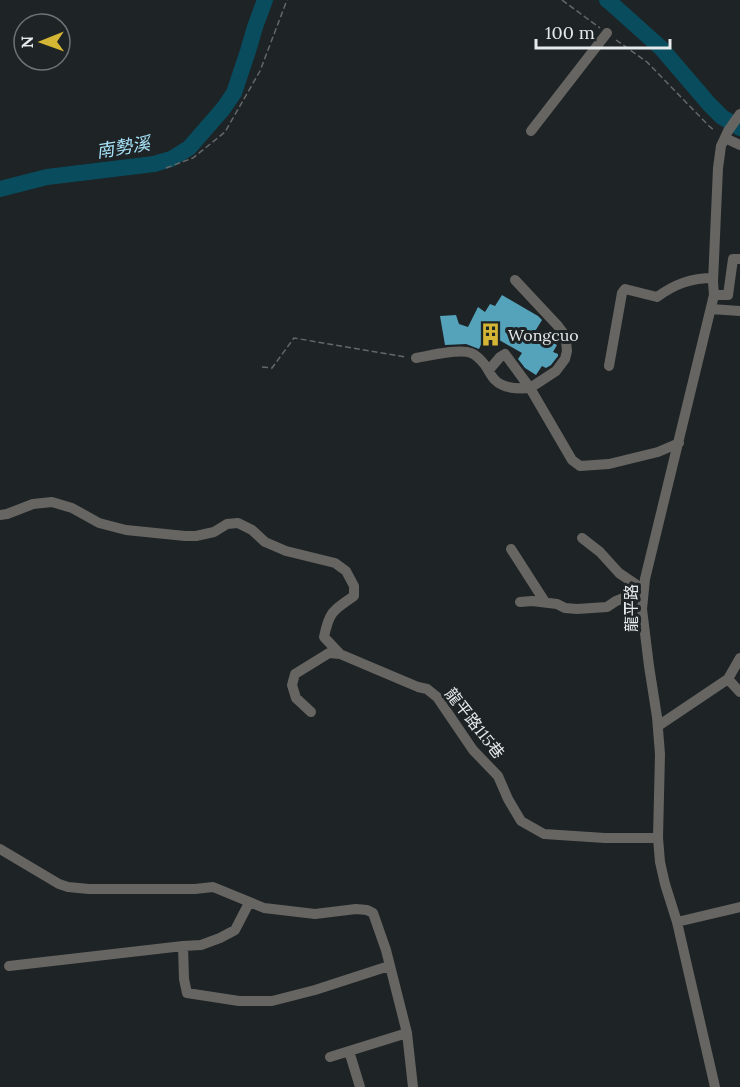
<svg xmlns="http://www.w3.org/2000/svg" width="740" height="1087" font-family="Lora,'Noto Sans TC',serif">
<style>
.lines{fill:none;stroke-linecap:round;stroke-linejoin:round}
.river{stroke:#094c5e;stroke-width:16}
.building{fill:#55a2bb}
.path{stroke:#64686a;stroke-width:1.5;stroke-dasharray:6 3;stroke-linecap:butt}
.minor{stroke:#666562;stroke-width:10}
.labels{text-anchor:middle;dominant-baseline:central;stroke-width:6;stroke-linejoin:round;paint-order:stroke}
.poi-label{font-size:16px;fill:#e6eaeb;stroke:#1e2325;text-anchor:start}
.street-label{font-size:16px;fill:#e6eaeb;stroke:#1e2325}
.water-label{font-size:18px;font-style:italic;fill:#a7e4fa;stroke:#1e2325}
</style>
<rect width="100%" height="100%" fill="#1e2325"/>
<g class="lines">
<path class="river" d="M607 0 612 4 661 48 709 104 722 117 740 128
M0 189 47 177 154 164 171 159 189 148 223 109 234 93 248 51 255 27 265 0"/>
</g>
<path class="building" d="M502 295 538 316 542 320 534 333 557 345 553 352 558 354V356L551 365 546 368 542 366 536 375 525 368 518 359 522 353 494 337 489 344 483 340 479 349 466 344 445 345 440 316 456 315 459 324 468 327 478 307 485 312 490 304 495 306Z"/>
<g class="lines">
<path class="path" d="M562 0 600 28
M616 40 647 62 709 126 715 131
M166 168 193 158 225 132 260 71 287 0
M262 367 272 368 294 338 406 357"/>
<path class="minor" d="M531 131 607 33
M725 138 740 145
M714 295H728L733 259H740
M711 309 740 311
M416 358C428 356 460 348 471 353 477 355 481 360 485 365 488 369 491 376 495 380 504 389 518 389 530 388L572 460 580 466 609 464 658 452 679 443
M609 366 622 293 625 289 657 297C675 284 691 278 713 278
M489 370 500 357 505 354 530 388 556 371 565 359 567 351 566 341 564 334 558 326 515 280
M0 515 7 514 33 504 52 502 72 508 99 523 126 530 185 536H196L214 532 227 524 238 523 252 530 265 542 286 551 335 563 346 571 354 586V596C333 610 329 612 324 637L340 654
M582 538 600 552 619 573 644 590
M511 549 545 602
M520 602 532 601 557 604 565 608 577 609 607 607 616 601 644 590
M728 679 740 692
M311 712 296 698 292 685 295 674 329 653 340 654 418 687 427 689 437 697 473 750 498 776 508 799 521 821 544 834 605 838H658
M658 726 728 679 740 658
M0 849 59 884 68 887 89 889H195L213 887 264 908 315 914 356 909 367 910 373 913 386 950 407 1033 413 1087
M677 922 740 907
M183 946 184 979 187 993 239 1001H272L315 990 389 966
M9 966 183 946 201 945 220 938 235 930 249 903
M349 1051 360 1087
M330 1057 407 1033
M715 1087 677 922 665 884 660 862 658 838 660 754 657 717 649 666 642 609 645 579 714 295 713 282 718 168 721 146 728 131 740 114"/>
</g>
<defs>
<symbol id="building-bare" viewBox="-9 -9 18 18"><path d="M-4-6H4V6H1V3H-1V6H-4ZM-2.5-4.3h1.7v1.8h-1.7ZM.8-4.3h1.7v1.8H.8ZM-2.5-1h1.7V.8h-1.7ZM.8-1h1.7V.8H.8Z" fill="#d5b534" stroke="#1e2325" stroke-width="2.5" paint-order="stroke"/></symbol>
</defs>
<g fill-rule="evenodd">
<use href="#building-bare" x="474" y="318" width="33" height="33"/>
</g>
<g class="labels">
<g class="poi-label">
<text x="508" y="335">Wongcuo</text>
</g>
<g class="street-label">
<text transform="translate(631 608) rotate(-90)">龍平路</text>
<text transform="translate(475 723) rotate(52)">龍平路115巷</text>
</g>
<g class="water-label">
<text transform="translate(123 147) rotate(-9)">南勢溪</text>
</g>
</g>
<g transform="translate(42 42) rotate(269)"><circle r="28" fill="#1e2325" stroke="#6e7374" stroke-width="1.5"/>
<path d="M0-4.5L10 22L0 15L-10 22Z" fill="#d5b534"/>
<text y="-9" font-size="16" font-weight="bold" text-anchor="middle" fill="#e6eaeb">N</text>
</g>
<path d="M536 39v9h134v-9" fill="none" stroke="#e6eaeb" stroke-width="3"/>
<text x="545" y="39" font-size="18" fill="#e6eaeb" stroke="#1e2325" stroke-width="4.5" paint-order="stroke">100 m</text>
</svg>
